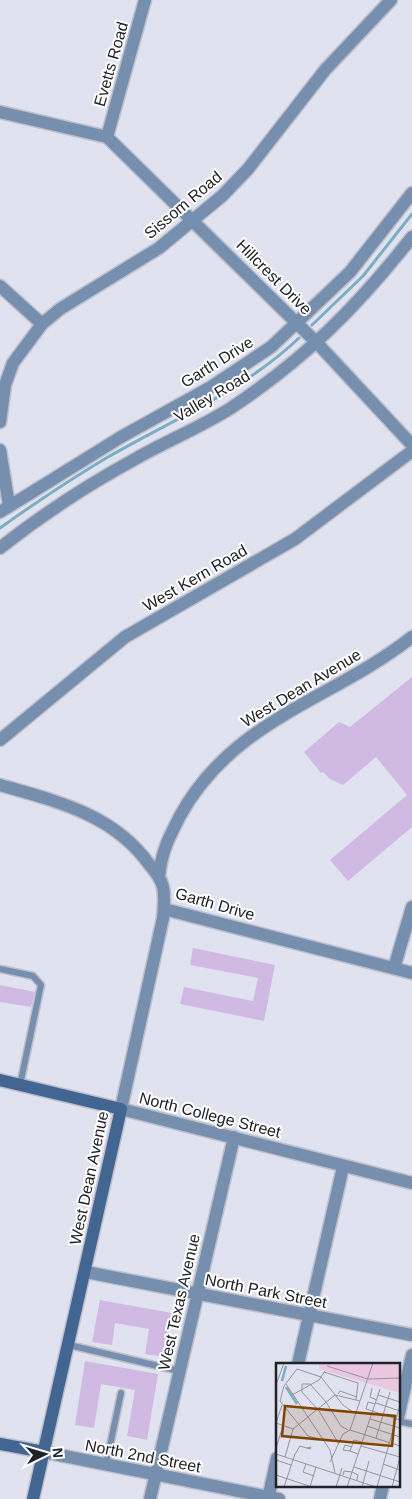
<svg xmlns="http://www.w3.org/2000/svg" width="412" height="1499" font-family="Helvetica,sans-serif">
<style>
.lines{fill:none;stroke-linecap:round;stroke-linejoin:round}
.stream{stroke:#7cadc3;stroke-width:3}
.building{fill:#d0bae3}
.lane-casing{stroke:#bebfcc;stroke-width:9}
.street-casing{stroke:#bebfcc;stroke-width:15}
.secondary-casing{stroke:#bebfcc;stroke-width:15}
.lane{stroke:#778fae;stroke-width:6}
.street{stroke:#778fae;stroke-width:12}
.secondary{stroke:#426592;stroke-width:12}
.labels{text-anchor:middle;dominant-baseline:central;stroke-width:4;stroke-linejoin:round;paint-order:stroke}
.street-label{font-size:16px;fill:#212227;stroke:#fff}
.inset-river{fill:none;stroke:#7cadc3;stroke-width:2.5}
.inset-road{fill:none;stroke:#9495a0;stroke-width:1}
.view{fill:#814400;fill-opacity:0.15;stroke:#814400;stroke-width:2.5}
.inset-edge{fill:none;stroke:#212227;stroke-width:2.5}
</style>
<rect width="100%" height="100%" fill="#e1e2f0"/>
<g class="lines">
<path class="stream" d="M312 325 363 276 412 214
M0 528C35 503 71 479 108 457 174 419 243 391 299 338"/>
</g>
<path class="building" d="M412 677V827L348 881 330 860 407 795 376 757 343 785 330 779 323 772 321 773 304 752 339 722 350 727Z
M193 948 275 965 264 1021 180 1004 184 987 253 1001 258 978 190 965Z
M0 985 35 992 31 1007 0 1002Z
M100 1300 172 1313 165 1357 145 1354 149 1329 115 1323 112 1345 92 1342Z
M85 1361 158 1374 147 1440 127 1436 135 1390 101 1384 94 1428 75 1425Z"/>
<g class="lines">
<defs>
<path id="lane" d="M0 969 33 976 41 985 20 1085
M69 1345 179 1371
M398 1421 412 1424
M106 1465 121 1393"/>
<path id="street" d="M0 112 107 137
M107 137 317 343 412 445
M107 137 145 0
M0 286 42 324
M0 422 5 385 13 363 42 324 60 309 159 248 222 196 248 169 325 70 391 0
M0 450 9 505
M0 512 121 437 211 387 271 347 350 272 412 193
M0 548C43 514 89 484 137 458 167 441 201 427 231 408 306 358 357 307 412 237
M0 740 125 637 295 539 412 451
M0 785C56 801 113 814 149 864 155 871 161 878 163 887 165 897 164 908 163 918L121 1109 412 1183
M159 877C161 853 169 837 180 816 233 719 332 700 412 637
M164 909 412 973
M394 968 412 907
M86 1272 412 1335
M298 1364 343 1167
M398 1418 412 1355
M44 1452 279 1499
M150 1499 234 1137
M268 1499 277 1458
M380 1499 383 1485"/>
<path id="secondary" d="M0 1080 121 1109 33 1499
M0 1444 44 1452"/>
</defs>
<use href="#lane" class="lane-casing"/>
<use href="#street" class="street-casing"/>
<use href="#secondary" class="secondary-casing"/>
<use href="#lane" class="lane"/>
<use href="#street" class="street"/>
<use href="#secondary" class="secondary"/>
</g>
<g class="labels">
<g class="street-label">
<text transform="translate(111 64) rotate(-74)">Evetts Road</text>
<text transform="translate(183 205) rotate(-40)">Sissom Road</text>
<text transform="translate(274 277) rotate(45)">Hillcrest Drive</text>
<text transform="translate(217 362) rotate(-32)">Garth Drive</text>
<text transform="translate(212 396) rotate(-31)">Valley Road</text>
<text transform="translate(195 578) rotate(-30)">West Kern Road</text>
<text transform="translate(301 688) rotate(-31)">West Dean Avenue</text>
<text transform="translate(215 904) rotate(16)">Garth Drive</text>
<text transform="translate(210 1115) rotate(14)">North College Street</text>
<text transform="translate(89 1178) rotate(-78)">West Dean Avenue</text>
<text transform="translate(266 1291) rotate(11)">North Park Street</text>
<text transform="translate(179 1302) rotate(-77)">West Texas Avenue</text>
<text transform="translate(143 1456) rotate(11)">North 2nd Street</text>
</g>
</g>
<g transform="translate(276 1363)">
<rect width="124" height="124" fill="#e1e2f0"/>
<path d="M43 0H124V30L43 6Z" fill="#eac7df"/>
<path class="inset-river" d="M6 18 10 3M10 24 21 41"/>
<path class="inset-road" d="M51 3 92 16 124 15M48 9 82 20 80 37M10 21 54 87 59 110M0 22 8 0M96 25 94 34 101 37M62 31 64 28 81 34M16 32 43 17 49 8M102 32 124 39M100 40 124 48M99 41 92 39 90 46 124 57M6 42 0 60 17 66M94 56 124 65M91 63 124 74M17 66 59 32 84 38M74 67 124 83M100 75 114 29M43 76 32 73 4 38 8 23 21 6 45 14 67 42 80 51M63 81 43 48 26 29V21H34L50 39 65 63 72 67M85 83 124 94M0 85 7 63M74 88 67 87 69 82 76 84M0 91 100 124M82 91 74 88 78 77 86 79M9 94 17 66M0 97 15 102M54 99 67 71 74 67 97 0M30 101 27 109 38 113M107 101 124 107M78 104 124 119M0 112 36 124M67 112 68 108 76 109 82 112 81 117M8 124 19 91 24 83 34 86 35 84 31 85M34 124 40 104M60 124 66 105M71 124 104 26M86 124 93 98M101 124 124 42M116 124 124 94"/>
<path class="view" d="M9 43 119 53 116 83 6 73Z"/>
<rect width="124" height="124" class="inset-edge"/>
</g>
<g transform="translate(45 1454) rotate(85)" stroke="#ffffff" stroke-width="4" paint-order="stroke">
<path d="M0-4L9 19L0 12L-9 19Z" fill="#212227"/>
<text y="-8" font-size="14" font-weight="bold" text-anchor="middle" fill="#212227">N</text>
</g>
</svg>
